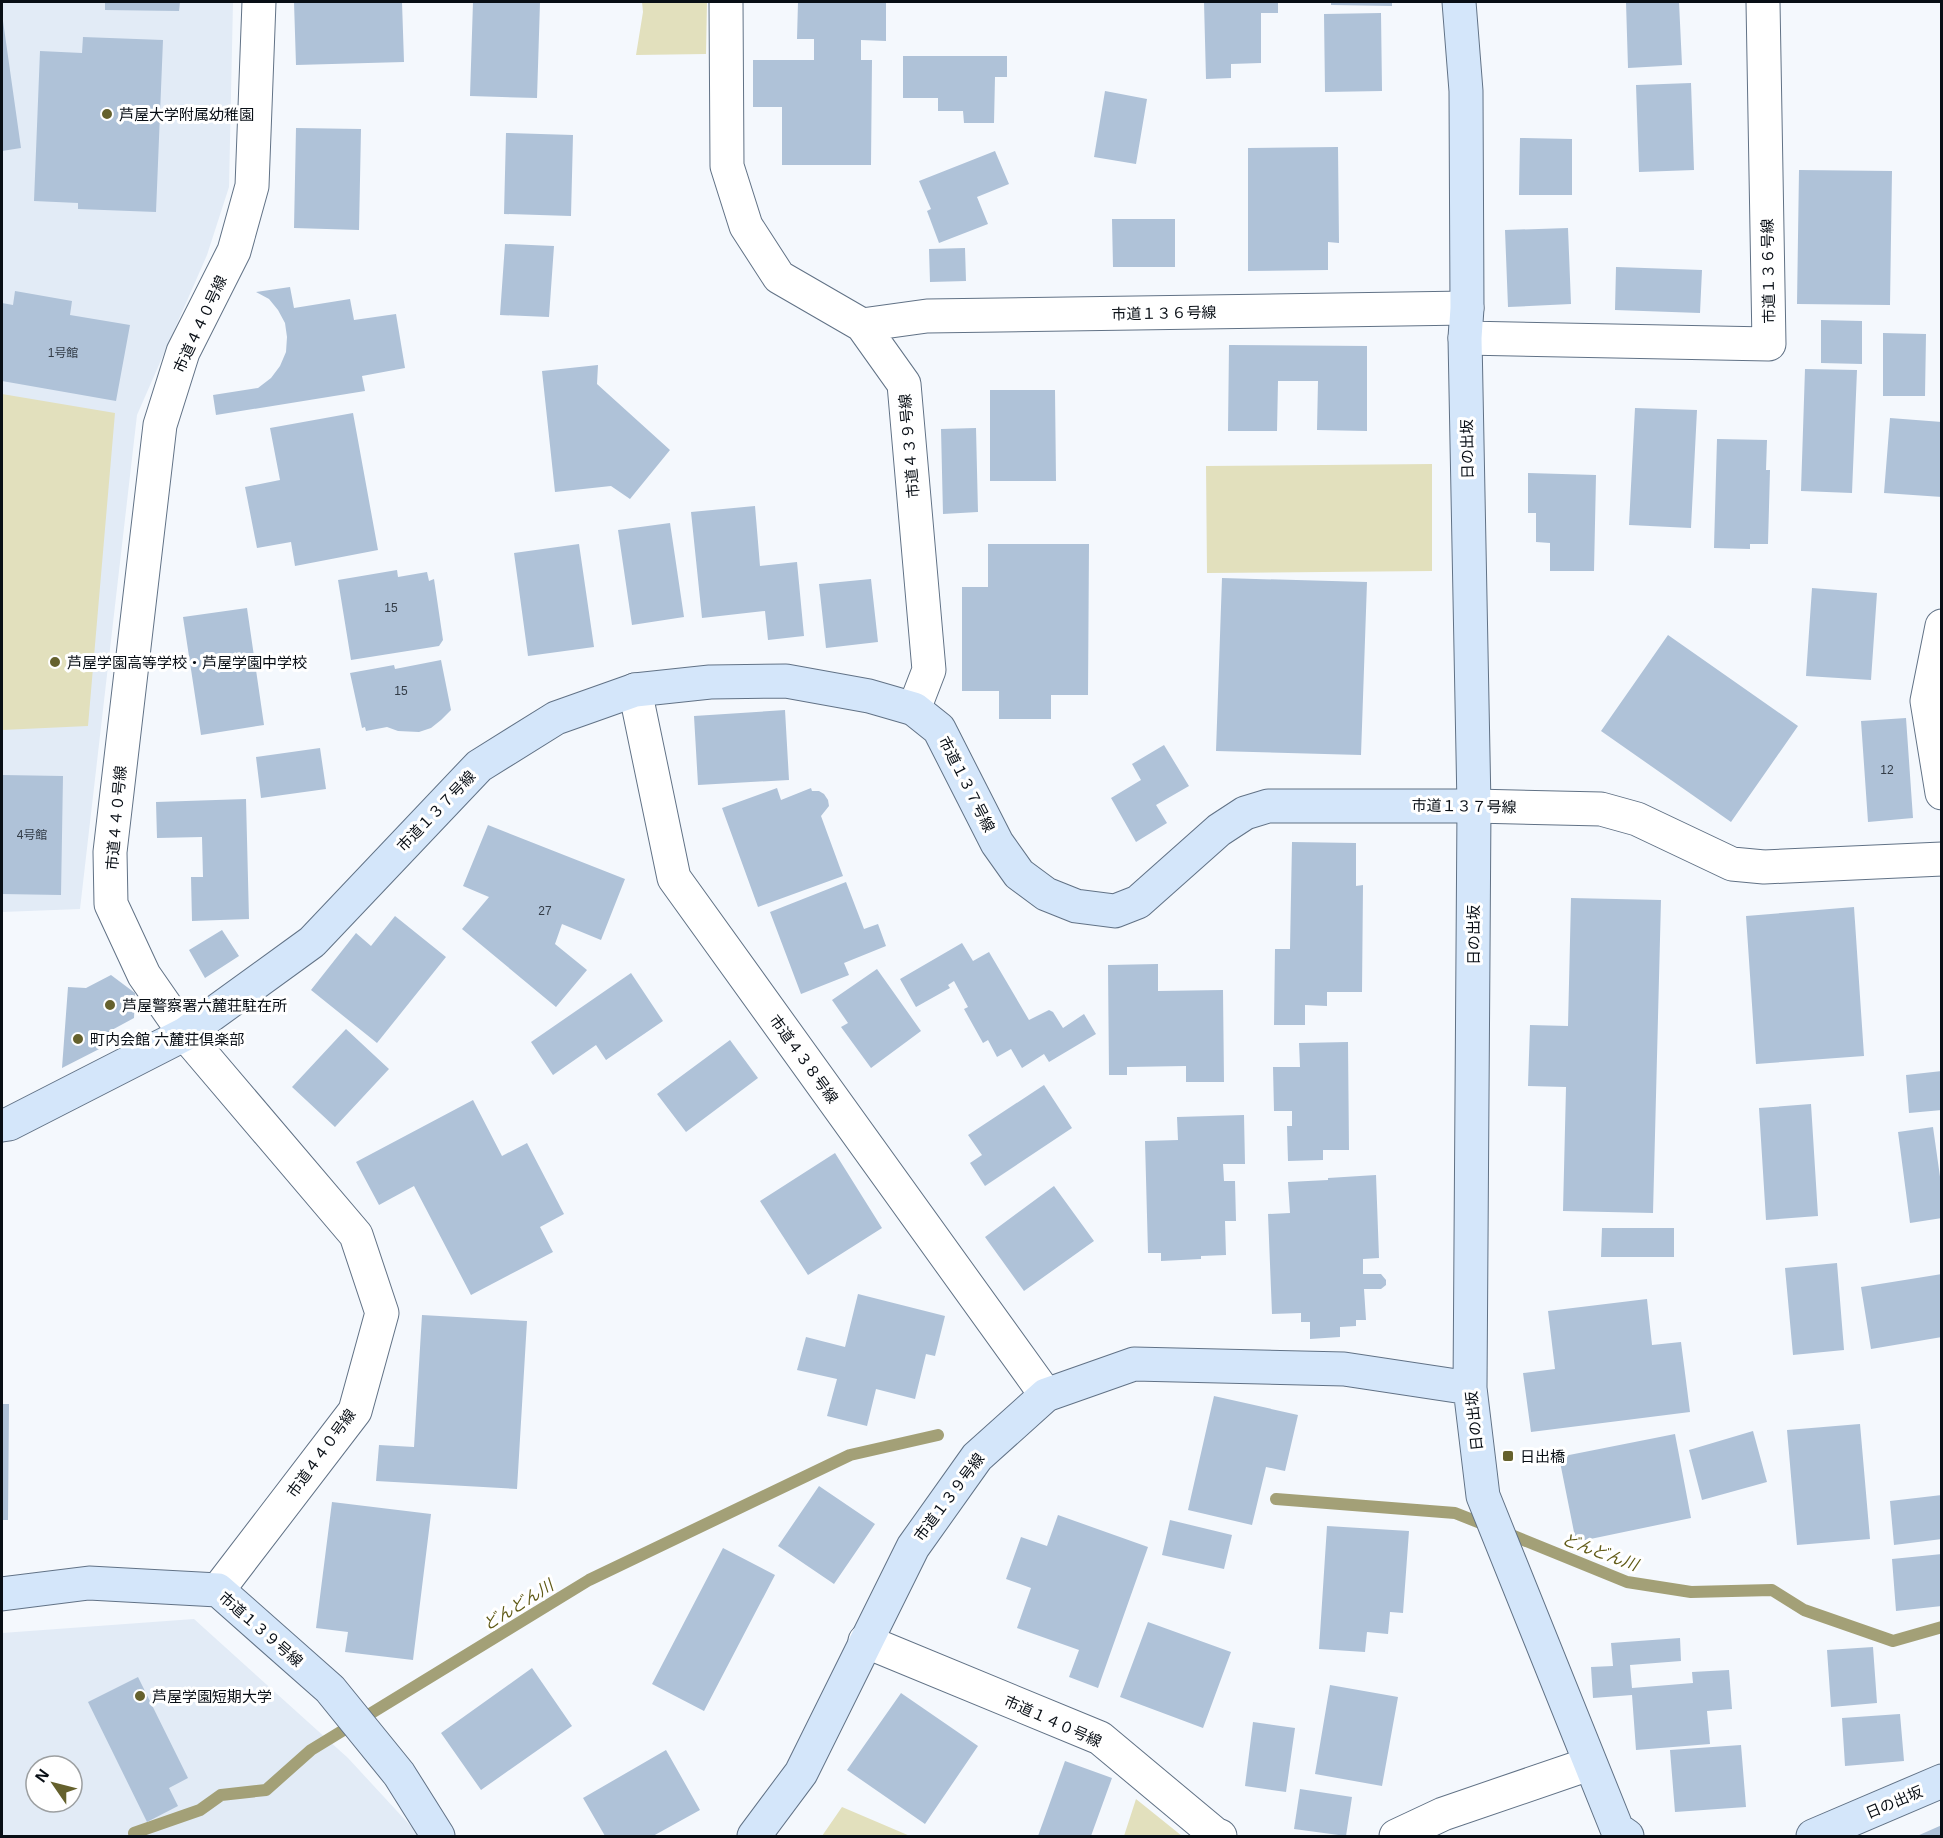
<svg xmlns="http://www.w3.org/2000/svg" width="1943" height="1838" font-family="Arial,'Noto Sans JP',sans-serif">
<style>
.built{fill:#e2ebf6;fill-rule:evenodd}
.green{fill:#e2e0bd}
.lines{fill:none;stroke-linecap:round;stroke-linejoin:round}
.stream{stroke:#a3a077;stroke-width:12}
.building{fill:#afc2d8}
.street-casing{stroke:#617286;stroke-width:35}
.secondary-casing{stroke:#617286;stroke-width:35}
.street{stroke:#fff;stroke-width:33}
.secondary{stroke:#d4e6fa;stroke-width:33}
.poi-dot{fill:#65612d;stroke:#fff;stroke-width:2}
.labels{text-anchor:middle;dominant-baseline:central;stroke-width:6;stroke-linejoin:round;paint-order:stroke}
.number-label{font-size:12px;fill:#323b46}
.poi-label{font-size:15px;fill:#080e15;stroke:#fff;text-anchor:start}
.street-label{font-size:15px;fill:#080e15;stroke:#fff}
.water-label{font-size:16px;font-style:italic;fill:#605a16;stroke:#fff}
</style>
<rect width="100%" height="100%" fill="#f4f8fd"/>
<path class="built" d="M2 2H233L229 187 207 255 137 415 80 909 2 912Z
M194 1619 348 1758 420 1836H2V1633ZM36 1766H72V1802H36Z"/>
<path class="green" d="M642 2H707L706 54 636 55 643 12Z
M2 394 115 413 88 726 2 730Z
M1432 464V571L1207 573 1206 466Z
M1136 1799 1182 1836H1124Z
M842 1807 910 1836H822Z"/>
<g class="lines">
<path class="stream" d="M1276 1499 1455 1513 1488 1526
M1504 1532 1627 1582 1691 1592 1772 1590 1804 1610 1893 1641 1942 1627
M134 1833 200 1810 221 1795 266 1790 311 1750 589 1580 850 1455 938 1435"/>
</g>
<path class="building" d="M105 2H180L179 11 105 10Z
M294 2H402L404 62 296 65Z
M473 2H540L537 98 470 96Z
M798 2H886V41L861 40V60H872L871 165H782V107H753V60H814V39H797Z
M1204 2H1278V13H1261V63L1231 64V78L1206 79Z
M1331 2H1392V6L1331 5Z
M1626 2H1679L1682 65 1628 68Z
M1381 13 1382 91 1325 92 1324 14Z
M3 21 21 148 2 151V22Z
M83 37 163 40 156 212 78 209V203L34 201 40 51 82 53Z
M903 56H1007V77H995L994 123H964L963 111H938V98H903Z
M1691 83 1694 170 1639 172 1636 85Z
M1105 91 1147 99 1136 164 1094 157Z
M296 128 361 129 359 230 294 228Z
M506 133 573 135 571 216 504 214Z
M1520 138 1572 139V195H1519Z
M1338 147 1339 243 1328 242V270L1248 271V148Z
M995 151 1009 184 977 197 988 224 939 243 927 211 931 209 919 181Z
M1799 170 1892 171 1890 305 1797 304Z
M1112 219H1175V267H1113Z
M1568 228 1571 304 1508 307 1505 230Z
M505 244 554 246 549 317 500 315Z
M965 248 966 281 930 282 929 249Z
M1616 267 1702 270 1700 313 1615 310Z
M290 287 294 308 350 299 354 320 396 314 405 368 362 376 365 391 216 415 213 395 258 388 271 378 280 366 286 352 287 337 285 323 278 310 269 299 256 292Z
M15 291 72 301 70 315 130 325 116 401 2 381V303L13 305Z
M1821 320 1862 321V364L1821 363Z
M1883 333 1926 334 1925 396H1883Z
M1229 345 1367 346V431L1317 430 1318 381H1278L1277 431H1228Z
M598 365 597 384 670 450 630 499 611 486 555 492 542 371Z
M1805 369 1857 370 1852 493 1801 491Z
M990 390H1055L1056 481H990Z
M1635 408 1697 410 1691 528 1629 525Z
M353 413 378 550 295 566 291 542 257 548 245 487 280 480 270 428Z
M1890 418 1942 422V497L1884 493Z
M976 428 978 512 943 514 941 429Z
M1717 439 1767 440 1766 470H1770L1768 544H1750V549L1714 548Z
M1528 473 1596 475 1594 571H1550V543L1536 542V513H1528Z
M755 506 760 566 797 562 804 636 768 640 765 611 702 618 691 512Z
M670 523 684 617 632 625 618 530Z
M579 544 594 647 528 656 514 553Z
M988 544H1089L1088 695H1051V719H999V691H962V587H988Z
M397 570 398 577 427 572 429 581 434 579 443 640 439 646 351 660 338 580Z
M1222 578 1367 582 1361 755 1216 751Z
M871 579 878 642 826 648 819 584Z
M1812 588 1877 593 1871 680 1806 676Z
M247 608 264 725 201 735 183 617Z
M1668 635 1798 726 1731 822 1601 731Z
M441 660 451 710 441 720 431 728 419 732 398 731 387 727 366 731 365 727 362 728 350 673 394 665 395 669Z
M785 710 789 780 698 785 694 716Z
M1906 718 1913 818 1868 822 1861 721Z
M1164 745 1189 786 1156 805 1167 823 1136 842 1111 798 1141 780 1132 764Z
M320 748 326 789 261 798 256 757Z
M2 775 63 776 61 895 2 894Z
M777 788 781 800 811 788 812 791H819L824 794 828 800 829 806 821 816 843 876 758 907 722 808Z
M246 799 249 919 192 921 191 877H203L202 837 157 838 156 802Z
M488 825 625 879 601 940 562 924 555 944 587 970 556 1007 462 929 489 897 463 886Z
M1292 842 1356 843V886L1363 885 1362 992H1327V1006L1305 1005V1025H1274L1275 949H1290Z
M846 882 864 929 878 924 886 946 844 963 849 975 801 994 770 912Z
M1571 898 1661 900 1653 1213 1563 1211 1566 1087 1528 1086 1530 1025 1568 1026Z
M1854 907 1864 1056 1756 1064 1746 916Z
M395 916 446 957 377 1043 311 990 356 933 371 946Z
M222 930 239 956 205 978 189 950Z
M962 943 973 961 989 952 1029 1020 1049 1010 1053 1012 1063 1028 1084 1014 1096 1034 1049 1062 1044 1054 1022 1068 1011 1049 997 1057 988 1040 983 1043 964 1009 968 1007 954 981 948 985 950 988 916 1007 900 979Z
M1158 964V991L1223 990 1224 1082H1186V1066L1127 1067V1075H1109L1108 965Z
M877 969 921 1031 871 1068 841 1027 848 1023 832 1000Z
M631 973 663 1021 606 1060 596 1045 553 1075 531 1042Z
M111 975 135 993 134 1018 110 1031 109 1044 62 1068 68 987 86 988Z
M346 1029 389 1069 335 1127 292 1087Z
M730 1040 758 1078 686 1132 657 1094Z
M1348 1042 1349 1150H1323V1160L1288 1161 1287 1126H1292V1111H1274L1273 1067H1300L1299 1043Z
M1942 1071V1110L1909 1113 1906 1075Z
M1044 1085 1072 1128 985 1186 970 1163 982 1155 968 1135Z
M473 1100 502 1156 527 1143 564 1214 540 1227 553 1252 471 1295 414 1186 379 1205 356 1162Z
M1811 1104 1818 1216 1766 1220 1759 1108Z
M1244 1115 1245 1164H1223L1224 1181H1235L1236 1221H1225L1226 1255 1201 1256V1259L1161 1261V1253H1148L1145 1141 1178 1140 1177 1117Z
M1933 1127 1942 1191V1218L1910 1223 1898 1132Z
M835 1153 882 1228 808 1275 760 1201Z
M1376 1175 1379 1258 1363 1259V1274H1381L1386 1280V1285L1381 1289H1364L1366 1320H1356V1326L1340 1327V1337L1310 1339V1322H1301V1313L1272 1314 1268 1214 1290 1213 1288 1182 1328 1180V1178Z
M1054 1186 1094 1241 1024 1291 985 1237Z
M1602 1228H1674V1257H1601Z
M1837 1263 1844 1350 1793 1355 1785 1268Z
M1942 1274V1337L1871 1349 1861 1287Z
M858 1294 945 1316 935 1356 926 1354 915 1399 876 1389 867 1426 827 1416 837 1379 797 1370 806 1337 845 1347Z
M1647 1299 1652 1345 1681 1342 1690 1412 1531 1432 1523 1373 1555 1369 1548 1311Z
M422 1315 527 1321 517 1489 376 1481 379 1445 414 1447Z
M1214 1396 1298 1415 1285 1471 1266 1467 1252 1525 1188 1510Z
M2 1404H9L8 1520H2Z
M1860 1424 1870 1539 1797 1545 1787 1430Z
M1753 1431 1767 1482 1702 1500 1689 1450Z
M1675 1434 1691 1518 1576 1542 1559 1457Z
M819 1486 875 1524 834 1584 778 1546Z
M1942 1495V1539L1894 1545 1890 1501Z
M332 1502 431 1514 413 1660 345 1652 348 1632 316 1628Z
M1058 1515 1148 1547 1098 1688 1069 1677 1079 1650 1017 1628 1031 1588 1006 1579 1021 1537 1047 1546Z
M1170 1520 1232 1535 1224 1569 1162 1555Z
M1327 1526 1409 1531 1403 1613 1390 1612 1388 1634 1367 1632 1365 1652 1319 1649Z
M723 1548 775 1575 704 1711 652 1684Z
M1942 1554V1606L1896 1611 1892 1559Z
M1148 1622 1231 1652 1203 1728 1120 1697Z
M1680 1638 1681 1661 1630 1665 1632 1688 1693 1683 1692 1672 1729 1670 1732 1709 1707 1711 1710 1744 1636 1750 1632 1695 1593 1698 1591 1667 1613 1666 1611 1643Z
M1873 1647 1877 1703 1831 1707 1827 1650Z
M532 1668 572 1726 481 1790 441 1733Z
M138 1677 188 1778 169 1788 178 1806 147 1822 88 1702Z
M1330 1685 1398 1697 1382 1786 1315 1774Z
M901 1693 978 1746 925 1824 847 1770Z
M1900 1714 1904 1761 1845 1766 1842 1718Z
M1253 1722 1295 1728 1286 1792 1245 1786Z
M1741 1745 1746 1807 1675 1812 1670 1750Z
M666 1750 700 1810 653 1836H605L583 1798Z
M1065 1761 1112 1778 1091 1836H1038Z
M1300 1789 1352 1797 1346 1836 1294 1829Z
M1942 1825V1836H1917Z"/>
<g class="lines">
<defs>
<path id="street" d="M726 2 727 166 746 226 779 277 862 325 904 384 929 670 914 709
M862 325 927 316 1467 308
M1465 338 1769 344 1763 2
M1942 626 1927 701 1942 793
M635 690 674 878 1046 1395
M1474 806 1601 809 1637 819 1732 864 1764 867 1942 859
M218 1590 355 1411 382 1313 356 1235 185 1034 144 975 111 904 110 852 160 425 183 352 234 251 252 186 259 2
M865 1641 1100 1738 1215 1834 1220 1836
M1396 1836 1443 1814 1589 1764"/>
<path id="secondary" d="M1459 2 1466 91 1467 308 1465 338 1474 806 1470 1388 1483 1496 1617 1829 1627 1836
M2 1125 9 1124 185 1034 312 942 479 766 556 718 635 690 710 682 786 681 869 696 914 709 939 729 997 843 1019 874 1046 894 1076 906 1115 911 1138 902 1219 830 1245 813 1268 806H1474
M2 1594 89 1583 218 1590 330 1689 399 1774 438 1836
M754 1836 801 1773 913 1547 977 1457 1046 1395 1134 1364 1344 1369 1470 1388
M1813 1836 1942 1781"/>
</defs>
<use href="#street" class="street-casing"/>
<use href="#secondary" class="secondary-casing"/>
<use href="#street" class="street"/>
<use href="#secondary" class="secondary"/>
</g>
<g class="poi-dot">
<circle cx="107" cy="114" r="6"/>
<circle cx="55" cy="662" r="6"/>
<circle cx="110" cy="1005" r="6"/>
<circle cx="78" cy="1039" r="6"/>
<rect x="1502" y="1450" width="12" height="12" rx="3"/>
<circle cx="140" cy="1696" r="6"/>
</g>
<g class="labels">
<g class="number-label">
<text x="63" y="353">1号館</text>
<text x="391" y="608">15</text>
<text x="401" y="691">15</text>
<text x="1887" y="770">12</text>
<text x="32" y="835">4号館</text>
<text x="545" y="911">27</text>
</g>
<g class="poi-label">
<text x="119" y="114">芦屋大学附属幼稚園</text>
<text x="67" y="662">芦屋学園高等学校・芦屋学園中学校</text>
<text x="122" y="1005">芦屋警察署六麓荘駐在所</text>
<text x="90" y="1039">町内会館 六麓荘倶楽部</text>
<text x="1520" y="1456">日出橋</text>
<text x="152" y="1696">芦屋学園短期大学</text>
</g>
<g class="street-label">
<text transform="translate(1768 271) rotate(-91)">市道１３６号線</text>
<text transform="translate(1164 313) rotate(-1)">市道１３６号線</text>
<text transform="translate(200 324) rotate(-65)">市道４４０号線</text>
<text transform="translate(909 446) rotate(-95)">市道４３９号線</text>
<text transform="translate(1467 449) rotate(-91)">日の出坂</text>
<text transform="translate(967 784) rotate(63)">市道１３７号線</text>
<text transform="translate(1464 806) rotate(1)">市道１３７号線</text>
<text transform="translate(436 811) rotate(-46)">市道１３７号線</text>
<text transform="translate(116 818) rotate(-85)">市道４４０号線</text>
<text transform="translate(1473 935) rotate(-90)">日の出坂</text>
<text transform="translate(804 1059) rotate(54)">市道４３８号線</text>
<text transform="translate(1474 1421) rotate(-96)">日の出坂</text>
<text transform="translate(321 1453) rotate(-54)">市道４４０号線</text>
<text transform="translate(949 1497) rotate(-53)">市道１３９号線</text>
<text transform="translate(261 1629) rotate(41)">市道１３９号線</text>
<text transform="translate(1053 1721) rotate(24)">市道１４０号線</text>
<text transform="translate(1894 1802) rotate(-23)">日の出坂</text>
</g>
<g class="water-label">
<text transform="translate(1600 1552) rotate(20)">どんどん川</text>
<text transform="translate(518 1605) rotate(-32)">どんどん川</text>
</g>
</g>
<rect width="1943" height="1838" fill="none" stroke="#080e15" stroke-width="6"/>
<g transform="translate(54 1784) rotate(305)"><circle r="28" fill="#ffffff" stroke="#9c9fa1" stroke-width="1.5"/>
<path d="M0-4.5L10 22L0 15L-10 22Z" fill="#65612d"/>
<text y="-9" font-size="16" font-weight="bold" text-anchor="middle" fill="#080e15">N</text>
</g>
</svg>
